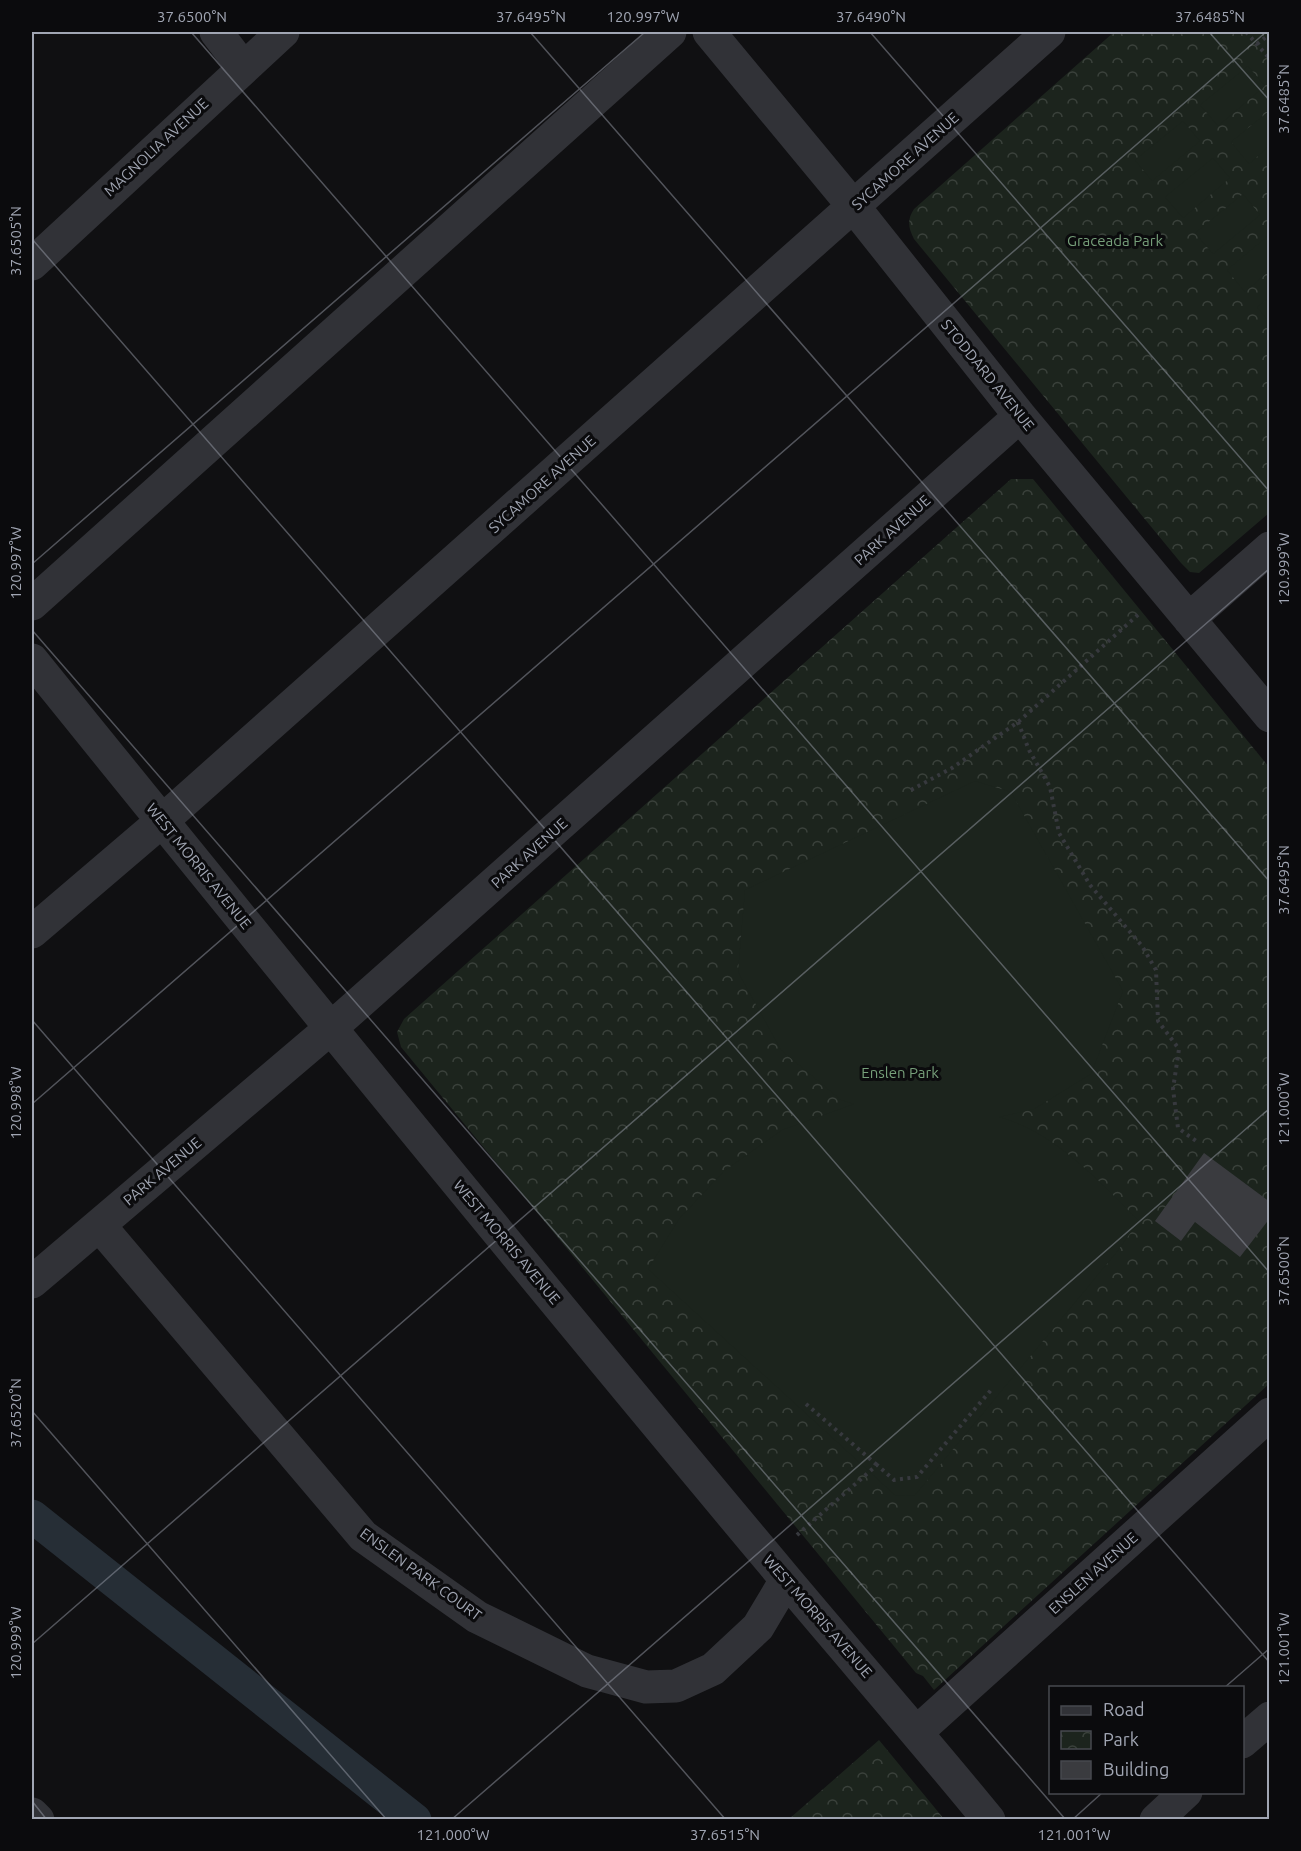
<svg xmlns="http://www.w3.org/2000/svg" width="1301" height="1851" font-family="Ubuntu,sans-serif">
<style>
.park{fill:url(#park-crowns)}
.pitch{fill:#1c241d}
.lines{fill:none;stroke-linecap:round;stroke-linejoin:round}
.canal{stroke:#262e36;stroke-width:33}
.building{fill:#3a3b3f}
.path{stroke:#37393e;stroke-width:4;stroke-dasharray:3 4.5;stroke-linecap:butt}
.minor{stroke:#313237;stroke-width:33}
.ticks{fill:none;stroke:#a1a6b3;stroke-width:1.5;stroke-opacity:0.45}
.labels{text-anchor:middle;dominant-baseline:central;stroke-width:6;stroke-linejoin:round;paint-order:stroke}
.street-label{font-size:15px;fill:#a1a6b3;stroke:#0b0b0d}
.park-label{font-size:15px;fill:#769f7a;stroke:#0b0b0d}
.neatline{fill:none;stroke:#a1a6b3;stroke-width:2}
.ticks-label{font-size:15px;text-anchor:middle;fill:#a1a6b3}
</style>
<defs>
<pattern id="park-crowns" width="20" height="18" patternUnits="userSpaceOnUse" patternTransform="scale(1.5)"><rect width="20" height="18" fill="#1c241d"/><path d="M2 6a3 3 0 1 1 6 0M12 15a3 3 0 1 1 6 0" fill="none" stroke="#3a413b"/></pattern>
</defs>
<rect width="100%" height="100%" fill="#101012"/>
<path class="park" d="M1114 32H1269V513L1199 573 1190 572 1181 563 914 239C908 227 907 220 914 209Z
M1011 479H1033L1269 767V1384L934 1690 923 1676 916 1673 401 1047 397 1032 404 1019Z
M879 1740 944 1819H789Z"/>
<path class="pitch" d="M1248 66 1265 86 1218 126 1200 105Z
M1269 111V146L1249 164 1231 142Z
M1183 121 1200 141 1152 181 1135 160Z
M1213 158 1230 178 1183 218 1165 197Z
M1243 194 1260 215 1213 254 1195 233Z
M1269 235V271L1245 292 1227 270Z
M1269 298V322L1257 307Z
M975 781 1011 792 1123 991 1091 1074 1034 1109 999 1117C1055 1132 1099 1181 1139 1221L1116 1253 915 1495 896 1496 648 1269 679 1219 724 1171 782 1130 854 1104 841 1100 781 1050 738 972 745 890Z"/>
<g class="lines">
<path class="canal" d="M32 1516 415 1820"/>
</g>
<path class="building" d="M1204 1153 1270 1202V1218L1240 1257 1195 1222 1181 1241 1155 1221Z"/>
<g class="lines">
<path class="path" d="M1246 32 1270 59
M1257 44 1270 34
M1018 722 1029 750 1050 787 1059 833 1090 885 1142 946 1156 970 1158 1021 1179 1049 1173 1089 1178 1128 1199 1143
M911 790 952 768 1018 722 1141 612
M806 1404 877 1465
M797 1535 877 1465 894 1480 917 1477 991 1390"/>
<path class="minor" d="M216 32 242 66
M709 32 854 207 1020 416 1270 716
M32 264 283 32
M32 604 670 32
M1189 619 1270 548
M32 660C280 967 530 1274 784 1577 852 1658 922 1738 989 1820
M32 932 162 821 1049 32
M99 1225 363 1536 477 1617 587 1671 646 1687 676 1686 713 1669 758 1627 786 1580
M32 1282 331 1028 1020 416
M917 1732 1270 1414
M1242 1742 1270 1718
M32 1814 38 1820
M1156 1820 1186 1792"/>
</g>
<path class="ticks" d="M191 32 1270 1273M530 32 1270 882M870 32 1270 492M1209 32 1270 101M32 239 1270 1663M32 564 645 32M32 630 1066 1820M32 1020 726 1820M32 1104 1266 32M32 1411 387 1820M32 1644 1270 568M1224 1688 1270 1648M32 1801 47 1820M451 1820 1270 1108M1072 1820 1103 1792"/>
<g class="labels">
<g class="street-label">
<text transform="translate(156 147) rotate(-43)">MAGNOLIA AVENUE</text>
<text transform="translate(905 161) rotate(-42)">SYCAMORE AVENUE</text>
<text transform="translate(988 375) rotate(51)">STODDARD AVENUE</text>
<text transform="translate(542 484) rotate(-42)">SYCAMORE AVENUE</text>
<text transform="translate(892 530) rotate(-42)">PARK AVENUE</text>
<text transform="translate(529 853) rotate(-42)">PARK AVENUE</text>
<text transform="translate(199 866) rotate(51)">WEST MORRIS AVENUE</text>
<text transform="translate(162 1171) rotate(-40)">PARK AVENUE</text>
<text transform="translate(507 1242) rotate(50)">WEST MORRIS AVENUE</text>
<text transform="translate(1093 1573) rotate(-42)">ENSLEN AVENUE</text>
<text transform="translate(421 1574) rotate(36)">ENSLEN PARK COURT</text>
<text transform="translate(818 1616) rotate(49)">WEST MORRIS AVENUE</text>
</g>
<g class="park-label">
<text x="1115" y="240">Graceada Park</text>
<text x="900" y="1072">Enslen Park</text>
</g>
</g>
<rect width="1301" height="1851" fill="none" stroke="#0b0b0d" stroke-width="66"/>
<rect x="1049" y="1686" width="195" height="108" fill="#0b0b0d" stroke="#47494f" stroke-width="1.5"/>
<rect x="1061" y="1706" width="30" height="9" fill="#313237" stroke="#47494f" stroke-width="1.5"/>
<text x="1103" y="1716" font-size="18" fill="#a1a6b3">Road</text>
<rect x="1061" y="1731" width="30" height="18" fill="url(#park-crowns)" stroke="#47494f" stroke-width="1.5"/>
<text x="1103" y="1746" font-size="18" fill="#a1a6b3">Park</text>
<rect x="1061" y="1761" width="30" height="18" fill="#3a3b3f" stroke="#47494f" stroke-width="1.5"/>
<text x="1103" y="1776" font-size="18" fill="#a1a6b3">Building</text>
<rect x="33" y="33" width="1235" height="1785" class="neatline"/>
<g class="ticks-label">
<text x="192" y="22">37.6500°N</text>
<text x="531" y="22">37.6495°N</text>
<text x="643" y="22">120.997°W</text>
<text x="871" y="22">37.6490°N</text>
<text x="1210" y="22">37.6485°N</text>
<text transform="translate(1284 99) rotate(-90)" y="5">37.6485°N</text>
<text transform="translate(16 241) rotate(-90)" y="5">37.6505°N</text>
<text transform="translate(16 563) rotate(-90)" y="5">120.997°W</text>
<text transform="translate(1284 569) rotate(-90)" y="5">120.999°W</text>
<text transform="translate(1284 880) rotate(-90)" y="5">37.6495°N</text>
<text transform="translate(16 1103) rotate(-90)" y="5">120.998°W</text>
<text transform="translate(1284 1109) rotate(-90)" y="5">121.000°W</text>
<text transform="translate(1284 1271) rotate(-90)" y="5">37.6500°N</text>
<text transform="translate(16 1413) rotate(-90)" y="5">37.6520°N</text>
<text transform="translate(16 1643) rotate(-90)" y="5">120.999°W</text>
<text transform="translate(1284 1649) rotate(-90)" y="5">121.001°W</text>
<text x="453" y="1840">121.000°W</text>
<text x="725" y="1840">37.6515°N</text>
<text x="1074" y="1840">121.001°W</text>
</g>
</svg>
